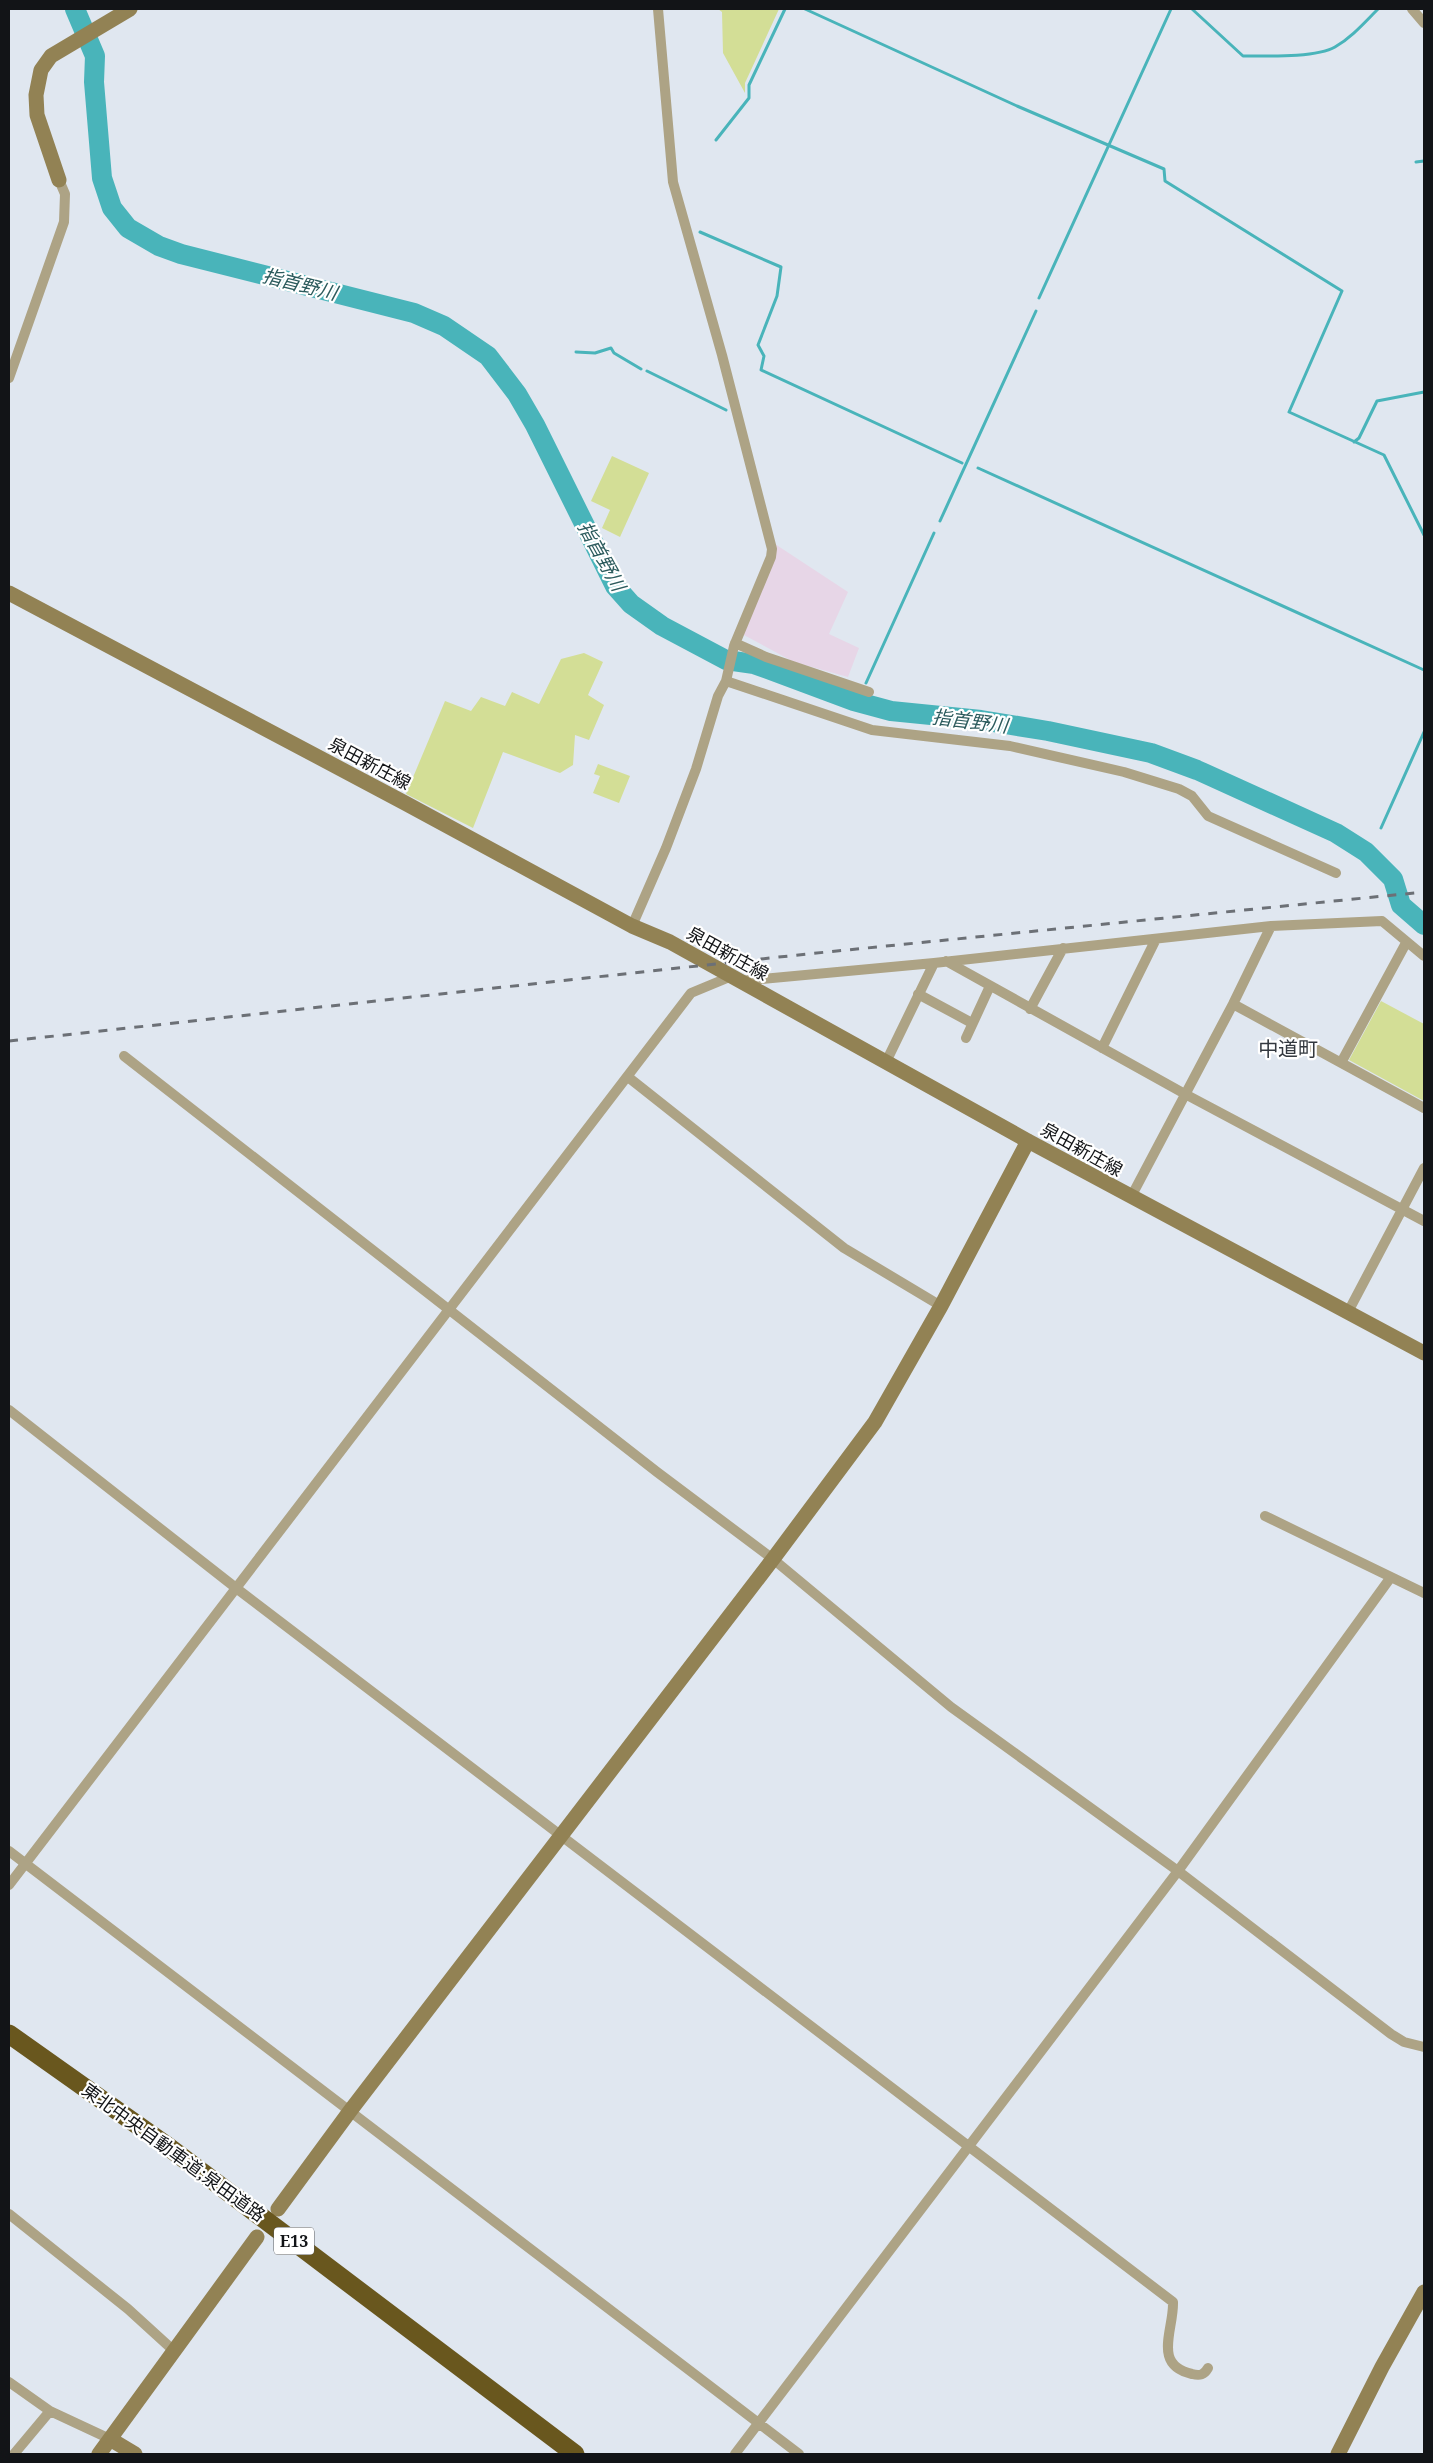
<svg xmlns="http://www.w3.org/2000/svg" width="1433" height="2463" font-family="'Noto Serif','Noto Sans JP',serif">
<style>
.education{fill:#e7d6e7}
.green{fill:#d3de96}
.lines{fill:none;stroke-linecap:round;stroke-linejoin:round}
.stream{stroke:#49b4ba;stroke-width:3}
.river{stroke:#49b4ba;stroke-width:20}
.street{stroke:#ada385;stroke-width:10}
.secondary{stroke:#928254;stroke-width:15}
.highway{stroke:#69571e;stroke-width:19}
.rail{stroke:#6c7076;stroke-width:3;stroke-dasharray:9 9;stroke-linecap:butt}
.labels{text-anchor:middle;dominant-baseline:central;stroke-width:4.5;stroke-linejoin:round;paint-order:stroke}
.shield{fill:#fff;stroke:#595a5d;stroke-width:1}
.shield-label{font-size:16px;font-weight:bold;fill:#121417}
.street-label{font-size:18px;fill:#121417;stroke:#fff}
.water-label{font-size:19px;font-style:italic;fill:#2c5b5d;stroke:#fff}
.quarter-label{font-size:20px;fill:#33383f;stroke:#fff}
</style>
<rect width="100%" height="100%" fill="#e0e7f0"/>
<path class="education" d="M775 544 848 592 829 634 859 648 848 677 794 662 742 634Z"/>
<path class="green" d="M718 9H779L745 83V93L723 53 722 12Z
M612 456 649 473 620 537 602 528 610 510 591 501Z
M584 653 603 662 588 695 604 705 589 740 575 735 573 765 560 773 503 752 473 828 406 794 445 701 471 711 481 697 505 706 512 692 539 704 561 659Z
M598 764 630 776 619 803 593 793 600 776 594 774Z
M1381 1001 1424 1024V1101L1349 1060Z"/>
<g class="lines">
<path class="stream" d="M805 9 1017 106 1164 169 1165 181 1342 291 1289 412 1384 455 1424 535
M1192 9 1243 56C1266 56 1316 58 1335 47 1352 37 1364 23 1378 9
M716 140 749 98V85L785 9
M1416 162 1424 161
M700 232 781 267 777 296 758 345 764 356 761 370 962 463
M1039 298 1171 9
M576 352 595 353 611 348 614 353 641 369
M647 371 726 410
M1354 442 1359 438 1377 401 1424 392
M978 468 1424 670
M940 521 1036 311
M866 683 934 533
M1381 828 1424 732"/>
<path class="river" d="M75 9 95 56 94 82 102 178 112 208 128 228 159 246 181 254 414 313 444 326 488 356 517 394 535 425 615 586 631 604 662 626 726 660 754 664 854 701 891 711 981 720 1048 731 1151 753 1197 770 1336 833 1366 852 1393 879 1401 905 1424 925"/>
<path class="street" d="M1412 9 1424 23
M9 378 64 222 65 194 59 180
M735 643 766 657 869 692
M726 681 872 730 1010 746 1124 772 1179 789 1192 796 1208 816 1336 873
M632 926 666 848 696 769 718 696 726 681 734 646 771 557 772 549 722 355 673 182 658 9
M946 961 1185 1094 1424 1221
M740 981 934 963 1271 926 1382 921 1424 956
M918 994 972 1023
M1233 1004 1424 1108
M1030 1009 1063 948
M966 1038 990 986
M1102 1048 1156 939
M124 1056 657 1472 773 1559 951 1707 1178 1871 1391 2034 1404 2042 1424 2047
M1342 1061 1406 943
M886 1062 934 963
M628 1077 844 1248 941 1306
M1131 1197 1233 1004 1271 926
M1348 1312 1424 1168
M9 1410 236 1588 1173 2302C1174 2330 1152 2365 1192 2374 1200 2376 1204 2375 1208 2368
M1265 1516 1424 1593
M9 1851 799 2454
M9 1885 691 993 732 976
M9 2214 128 2309 173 2350
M9 2382 50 2411 110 2439
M14 2454 50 2411
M735 2454 1178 1871 1391 1577"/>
<path class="secondary" d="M59 180 37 115 36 95 41 70 51 56 130 9
M9 593 405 803 632 926 670 942 1028 1141 1424 1353
M278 2209 350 2111 773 1559 875 1422 941 1306 1028 1141
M110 2439 135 2454
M99 2454 257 2237
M1338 2454 1382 2367 1424 2292"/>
<path class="highway" d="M9 2034 170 2148 575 2454"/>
<path class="rail" d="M9 1041 807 954 1424 892"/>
</g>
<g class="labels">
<rect class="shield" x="274" y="2227.5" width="40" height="27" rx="4"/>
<g class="shield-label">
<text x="294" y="2241">E13</text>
</g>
<g class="street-label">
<text transform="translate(370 763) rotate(28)">泉田新庄線</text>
<text transform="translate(728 953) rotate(29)">泉田新庄線</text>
<text transform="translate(1082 1149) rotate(29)">泉田新庄線</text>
<text transform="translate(174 2152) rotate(36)">東北中央自動車道;泉田道路</text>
</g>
<g class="water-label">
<text transform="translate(300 284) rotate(14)">指首野川</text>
<text transform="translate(602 556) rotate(61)">指首野川</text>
<text transform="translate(970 721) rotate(7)">指首野川</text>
</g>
<g class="quarter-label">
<text x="1288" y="1048">中道町</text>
</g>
</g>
<rect width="1433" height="2463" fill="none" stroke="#121417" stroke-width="20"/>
</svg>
